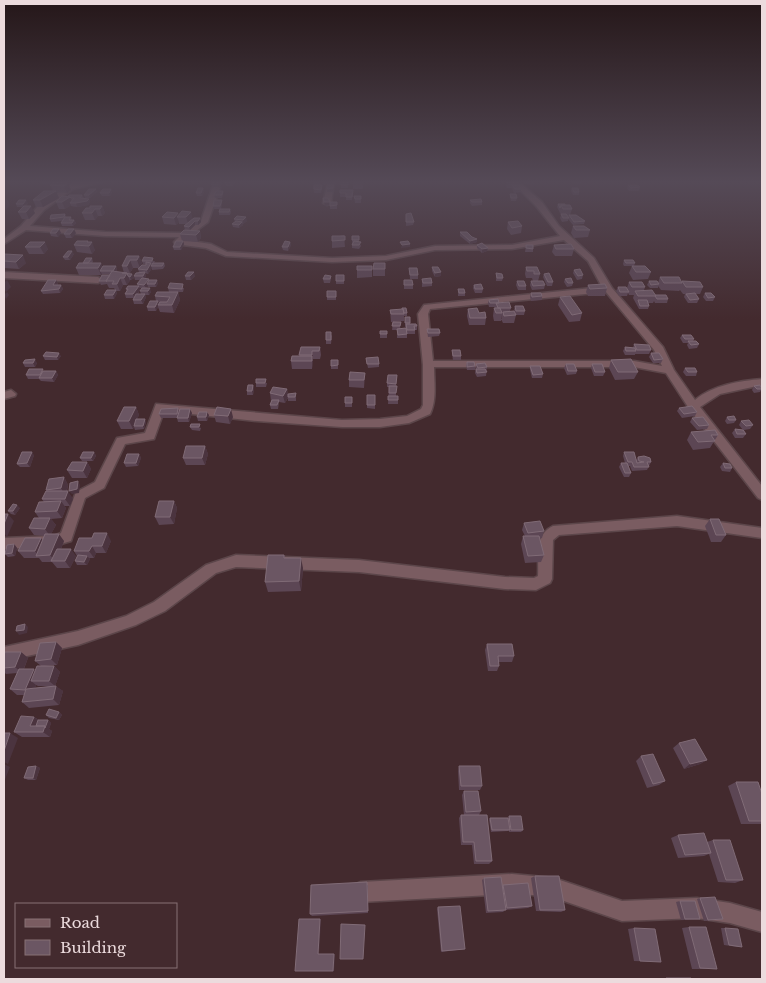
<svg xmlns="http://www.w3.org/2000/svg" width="766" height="983" font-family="'Libre Baskerville',serif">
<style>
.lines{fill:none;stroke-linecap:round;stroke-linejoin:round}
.minor-casing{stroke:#5c464a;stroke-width:3}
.minor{fill:#7a5c61;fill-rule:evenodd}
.wall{fill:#5c4654;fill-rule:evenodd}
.shaded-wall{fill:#4b343f}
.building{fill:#6b5663;stroke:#806b76}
</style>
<rect width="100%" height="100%" fill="#432a2e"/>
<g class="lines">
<defs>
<path id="minor" d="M74 182H102L73 189 44 210 30 226 105 232 184 233 201 221 212 188 216 186 220 188 208 222 184 240 211 244 227 252 332 258 386 256 435 246 512 245 560 236 536 206 512 182H519L542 202 559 226 594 258 612 288 663 347 674 370 695 400C713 385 739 381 762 379V385L720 394 700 407 762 486V500L758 498 690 410 666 373 634 367H434C434 382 437 400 430 414L409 423 380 427H342L257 421 164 411 154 439 125 444 104 488 85 498 71 541 54 546 4 549V538L54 536 61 533 76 492 95 482 117 438 145 433 156 404 342 420 380 419 407 416 421 409 423 405V365L418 314 424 305 602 287 588 261 564 240 512 249 435 250 386 260 332 262 226 256 206 248 175 244 174 242 179 237 105 236 26 230 4 244V239L21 226 38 206ZM606 292 654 350 662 366 634 361H433L428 314 430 309Z
M328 182H334L331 203 327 205 323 203Z
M4 272 98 277 102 280 98 283 4 278Z
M11 390 16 394 15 396 4 399V392Z
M677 516 762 528V538L677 526 559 535 553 540 552 579 550 583 536 590 505 589 359 572 236 567 216 573 165 611 136 625 78 645 4 661V647L78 631 126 616 154 602 206 565 236 555 359 560 505 577 534 578 538 576C539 557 534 535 553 526Z
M512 874 554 878 622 901 697 898 730 903 762 912V932L730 923 697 918 622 921 561 900 533 895 512 894 361 902 354 899 351 892 354 885 361 882Z"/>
</defs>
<use href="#minor" class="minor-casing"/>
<use href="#minor" class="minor"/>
</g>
<path class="wall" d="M42 182H65L64 183H68L71 190 67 193 56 192 59 198 43 207H36L33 200 53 191 50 185H51L42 184Z
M212 182H222L220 187H212L211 184Z
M235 182 233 186H226L225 183Z
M313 182H320V185L322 189 321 193H314Z
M323 182H333V192H327V185H323Z
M341 182H348V188H341Z
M353 182H363V189H353Z
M506 182H513L514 185 521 189V192L514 193 512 188H507L506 184Z
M523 182H534V184L529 185Z
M574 182H581L579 184 574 183Z
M628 185 640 187 639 191H629L627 188Z
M203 188 204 192 202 196H197L196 193Z
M572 188 579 192V195H573L571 191Z
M96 189 97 192 90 198H85L84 195Z
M112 192 110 196H102L100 193Z
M340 193 353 194 352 200H346V197H340Z
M223 194 222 198H215L214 195Z
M510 194 517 198 516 201H511L510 197Z
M82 195 84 198 89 199 90 202 88 205 77 207 71 206V205L65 209H59L56 202Z
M354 196H361V203H355Z
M323 198 330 202H337V209H330V205L325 206Z
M222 200V203L221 209H230L231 212 230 215H219V212L220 209H214L213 206Z
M470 200 482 202V205L472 206 470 203Z
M28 203 26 206 35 213 29 219H22L18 212 22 207H17L16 204Z
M558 204 565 205 572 209 570 215 585 221 584 224 573 225 568 219V221L562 222 560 218 561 215 557 207Z
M102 206 105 213 102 216H98L95 220H85L82 213 90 208Z
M65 214 66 217H71L72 220H74L76 223 73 226H62L61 223 62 221 51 222 50 219Z
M406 214 414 222 413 225 406 226Z
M179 215 193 219 200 218 201 222 198 225H195L190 230 200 231 201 238 198 242 183 241 184 244 181 250H174L173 247 182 241 180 234 185 230 184 226 186 224H179V222L176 225 164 224 162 217Z
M234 219 247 221 243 224H242L243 225 239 228 233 227 232 224 235 222Z
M508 222 522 226 521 233 511 235 507 229Z
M573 226 590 230 588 237 574 238 571 233Z
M59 229 61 233 58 237 51 236 50 233Z
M460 232 472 237 477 242 470 244 460 236Z
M76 233 72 238H66L64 234Z
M344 235 345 247 332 248V241L339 236Z
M352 236H359V242L361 246 359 249 352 248Z
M88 241 95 250 92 254 77 252 74 245Z
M30 242 48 249 44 254H29L25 247Z
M290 242 291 245 288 251 283 250 282 247Z
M477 245 488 248 487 251 482 253 477 248Z
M526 245 533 249V252H525Z
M554 245 574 249 572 256H555L552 252Z
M4 254 26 263 19 269 4 268Z
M74 254 70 260H65L63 257Z
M127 256H139L142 263 140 267 146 265V264H143L142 261H155L154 263H164L165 266 163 269 152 270V268L148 274 145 273 146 276 145 278 149 279V280L158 283 156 287H148V286L146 288 151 292 149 295H145L146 297 143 304H134L133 300 134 298H126L125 294 127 291 126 289 138 286 137 284 140 280H135L134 276 139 272 138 269 139 268H133L130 273H124L122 266ZM139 288H141L140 291 141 294H138L140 290Z
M92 258 93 262 92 263 103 267 116 266 117 270 116 272 132 274 134 278 131 280H130L127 285H123L120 291H116L117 293 114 299H105L104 295 115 290 114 288H109L107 284 101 285 99 281 110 274H102L101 275H79L76 268 83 263Z
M624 260 635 263 634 266 651 272 648 279 633 280 629 273 632 266H624L623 264Z
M385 263V276H373V269Z
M357 266H372V277L357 278Z
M432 267 441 276 435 277 432 271Z
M526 267 540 274 538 281H533L532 278H526L525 274Z
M409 268 418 275V279H410Z
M574 270 583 275 582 279 577 280 573 273Z
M496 273 503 278 502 281H496Z
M544 274 553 282 552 286H547L543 277Z
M336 275H344V284H336Z
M185 276H195L191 280H186Z
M331 276V279L330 283H324L323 279Z
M660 277 681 282 682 281 703 287 700 294H695L699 299 697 303H688L684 297 685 294H683L680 290 679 291 661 290 658 286V288H650L647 285 649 281 658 283Z
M422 279 432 283V286L422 287Z
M565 279 573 283 572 286 567 287 564 282Z
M56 280 58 284 57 285H61L63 289 60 293 43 294 41 291Z
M404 280 413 285V289H404Z
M517 281 526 286V290H518L516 285Z
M531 281 545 285 544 289 532 290 530 285Z
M629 282 645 287 644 290 655 295 668 299 667 303H655L654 301 653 303H648L649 306 648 309H639L633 298 634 295H629L628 293 627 296H619L616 291 618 287 627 288Z
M474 285 483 289 482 293H475L473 288Z
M588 285 607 288 605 296H588L586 292Z
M168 288H184L183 292H169Z
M458 289 465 293V296H458Z
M178 292 180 300 174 313 160 312 158 307 156 311H148L147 307 156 301 155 296Z
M531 293 542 296V300L531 301 530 297Z
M705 293 715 297 713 301H706L703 297Z
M336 294V300H327V297Z
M560 297 582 313 580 321 569 322 558 305Z
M489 300 499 303 511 308 510 311 516 315 514 323H503L501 319 502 315 501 321H494L493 316 494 308H495V307H489L488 303Z
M515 306 525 311 524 315H516L514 310Z
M468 309 486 318 485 325H469L467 316Z
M390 310 407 313V316H404V321L394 322H401L400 329 406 328V327H405V317H410V324L417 326V330H415V334H407V338H397V330H392L393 322H391Z
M427 329 440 333 439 336 428 337Z
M380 331H387V338H380Z
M332 335 331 344H326V340Z
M682 335 694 339 693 341 699 344 697 348 689 349 687 345 688 343H683L680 338Z
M634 344 651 350 649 354H635V355H625L623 351 625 347 633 348Z
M320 347 321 355 320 359H313L312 369H292L291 361 300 356 299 355Z
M452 350 461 356V360H453L452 354Z
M651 353 663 359 661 363H653L649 357Z
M43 356H61L58 360H45Z
M366 358 379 364V367L368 368Z
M25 360 37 363 35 367H25L23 363Z
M331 360H338V369H331Z
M611 360 638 372 634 379 615 380 609 368Z
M467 362 475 366V370H467L466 366Z
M476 364 487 367 486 376 477 377 475 373Z
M566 364 577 371 576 374 567 375 564 368Z
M592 364 605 372 603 376H594L591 368Z
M530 366 543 374 542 378H532L530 370Z
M685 368 697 372 696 376H686L683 372Z
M44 371H56L58 375 54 382 41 381 39 379H28L26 375Z
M365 373 364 388 349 387V380Z
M397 375 396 386V396H398V404H388L389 387H387V383Z
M256 383H267L266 387H256Z
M253 385 254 389 253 395H247V391Z
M754 386 762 388 760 392 754 393 752 390Z
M287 389 288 396 296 393V401H288V398L285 403 279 402 278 409H271L270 405 271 401 270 393Z
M367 395H375V409L367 408Z
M352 397V407H345V403Z
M136 407 139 415 137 419 146 422 144 429 135 430 134 427 133 429H121L117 421Z
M178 408 179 411 192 413 189 422H178L177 418H161L159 414Z
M679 408 697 412 695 416 682 418 677 411Z
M209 415 207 421H198L197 417Z
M214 415 233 417 230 424 216 422Z
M727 417 736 420 734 423 727 424 725 421Z
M692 418 709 425 707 429 697 430 690 422Z
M741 421 753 425 750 429 744 430 746 434 743 438H735L732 433 735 429 743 430 739 425Z
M191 424 201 428 200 431 192 430 190 427Z
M691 432 718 435 710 448 693 450 687 440Z
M205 446 208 454 205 465H186L183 458Z
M94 452 96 456 93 461H82L80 458Z
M624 452 636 460 638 457 651 462 647 470 632 471 630 466H628L631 473 629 477H624L619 467 621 463H625L623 456Z
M139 454 141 458 138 466 126 467 124 463Z
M34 455 30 467H20L17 464Z
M87 462 91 469 87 478H72L67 470Z
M723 463 732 468 730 472 722 471 720 467Z
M64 477 68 485 67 491 73 499 70 506H64L66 508 62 518 51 519 56 525 51 534 64 541 61 549 76 556 70 568H57L52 562H42L39 558H24L18 551 43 540 45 536 34 535 29 528 39 518 35 512 44 502 42 499 47 491 46 490Z
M174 501 177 508 174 524 159 525 155 517Z
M20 508 15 515 11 514 8 511Z
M710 519 726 535 721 542H711L705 526Z
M524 523 544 531 542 538 539 539 544 555 541 562 525 563 521 544 523 536H525L522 530Z
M111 541 106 553H96L94 558H89L90 559 87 565H77L75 561 77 556 74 551Z
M14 544 17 548 15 556 8 557 5 554Z
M284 555 285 558 303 568 301 591 268 592 265 582Z
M56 642 62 648 57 665 45 666H54L60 672 55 686 63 691 59 705 29 708 22 702 24 695H17L10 689 17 673 6 674 4 672V656L21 652 28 658 24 669 35 670 41 666 35 661ZM36 685 38 686H51L35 688Z
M487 644 514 656 512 662H499V666L497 671H488L485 650Z
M59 712 62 715 59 720 49 718 46 715Z
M34 717 39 720H48L51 723 49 729 52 731 50 737H22L14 732Z
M679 743 707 760 700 764 684 769 673 748Z
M641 756 665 781 659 785 647 788 636 761Z
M36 766 40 768 36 780H28L24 778Z
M459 766 482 786 480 790H459L458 771Z
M736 782 762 794V824H741L728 786Z
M464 791 481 811 479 815 492 861 489 864H474L472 845H461L459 818 461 815H464L462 795Z
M509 816 523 830 521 832H509V830L508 831 491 832 489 820 490 818H508Z
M678 835 707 842 713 840 743 880 735 883 718 882 709 854 704 856 678 858 671 838Z
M535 876 565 910 561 912 536 911 531 878Z
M484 878 502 886 503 885 532 906 528 908 505 910 503 912 486 913 482 880Z
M368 885V913L312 916 310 914Z
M700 898 723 919 704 921 697 899Z
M680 901 700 919 681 920 676 902Z
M438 907 465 949 441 952 437 909Z
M689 927 717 969H692L682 928Z
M634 928 661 962 634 961 628 929Z
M721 928H725L742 947H738L724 945Z
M659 978H691V979H659Z"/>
<path class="shaded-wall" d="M529 182H534V184L529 185Z
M68 183 71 190 67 193 64 186Z
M203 188 204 192 202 196 201 193Z
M96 189 97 192 90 198 89 195Z
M111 189 112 192 110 196 109 193Z
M56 191 59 198 43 207 40 200Z
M70 197 73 203H70L71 205 65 209 62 202Z
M7 198 10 205 6 210 4 205V202Z
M89 199 90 202 88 205 77 207 76 203Z
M26 200 28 203 24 207 23 204Z
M324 202H330V205L325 206Z
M31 206 35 213 29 219 26 212Z
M102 206 105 213 102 216 100 209Z
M95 209 98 216 95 220 92 213Z
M191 212 193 219 188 224 186 217Z
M178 213 180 217H177L179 222 176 225 174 218Z
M246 217 247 221 243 224V220Z
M200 218 201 222 198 225V221Z
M74 220 76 223 73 226 72 223Z
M195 221V225L190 230 189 227Z
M242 222 243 225 239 228V225Z
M59 229 61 233 58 237 56 233Z
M74 229 76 233 72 238 70 234Z
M200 231 201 238 198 242 196 235Z
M477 239V242L470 244V241Z
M88 241 90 246 92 242 95 250 92 254 89 246 87 242Z
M183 241 184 244 181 250 180 247Z
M45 242 48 249 44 254 40 247Z
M290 242 291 245 288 251V247Z
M410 244V247L401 248 402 245Z
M488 248 487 251 482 253V249Z
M72 251 74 254 70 260 68 257Z
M23 255 26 263 19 269 16 262Z
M139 256 142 263 140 268 137 260Z
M130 260 133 268 130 273 127 266Z
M101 263 104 270 100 271 102 274 101 275 98 268Z
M151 263 152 266H151L152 268 148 274 147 270Z
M116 266 117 270 114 274 113 271Z
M145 272 146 276 145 280 143 276Z
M194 272 195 276 191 280 190 276Z
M441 272V276L435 277V273Z
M127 273 130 281 127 285 124 278Z
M132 274 134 278 131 280 130 277Z
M120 278 123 285 120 291 117 284Z
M149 279 150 282 147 284 148 286 146 288 144 285Z
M7 280 11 287 6 292 4 288V283Z
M56 280 58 284 55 289 53 285Z
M157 280 158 283 156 287 155 284Z
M61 285 63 289 60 293 59 289Z
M139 286 140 290 134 298 133 294Z
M150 288 151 292 149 295 148 291Z
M116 290 117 293 114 299 113 295Z
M7 292 9 295 6 299 4 295Z
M178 292 180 300 174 313 172 305Z
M145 294 146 297 143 304 141 300Z
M158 301 160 305H158V307L156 311 155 307Z
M312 351 313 359 312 369Z
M59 353 61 356 58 360 57 357Z
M35 359 37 363 35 367 33 363Z
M56 371 58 375 54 382 52 378Z
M253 385 254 389 253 395 252 391Z
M287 389 288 397 285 403 283 396Z
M136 407 139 415 133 429 129 421Z
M190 409 192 413 189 422 188 418Z
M231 409 233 417 230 424 228 416Z
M207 412 209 415 207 421 206 417Z
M145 419 146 422 144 429 143 426Z
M205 446 208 454 205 465 202 458Z
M32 452 34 455 30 467 27 463Z
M94 452 96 456 93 461 91 458Z
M139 454 141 458 138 466 136 463Z
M87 462 91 469 87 478 83 471Z
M64 477 68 485 65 496 61 488Z
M78 481 80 485 79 493 72 494 69 491Z
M68 491 73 499 70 506 65 499Z
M61 501 66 508 62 518 57 511Z
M174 501 177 508 174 524 170 517Z
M17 505 20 508 15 515 13 511Z
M8 514 14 521 7 537 4 533V524Z
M50 518 56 525 50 536 45 529Z
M107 533 111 541 106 553 102 546Z
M59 534 64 541 56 561H55L50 555Z
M41 538 47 545 38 555 35 551Z
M14 544 17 548 15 556 12 553Z
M92 546 96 553 94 558 89 551Z
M71 549 76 556 70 568 65 561Z
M87 556 90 559 87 565 84 562Z
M301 558 303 568 301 591 299 581Z
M25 624 28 627 27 633 19 635 16 631Z
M56 642 62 648 57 665 51 659Z
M21 652 28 658 22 673 15 667Z
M54 666 60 672 55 686 49 681Z
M34 669 41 675 31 681 36 685 32 696 25 690Z
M56 686 63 691 59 705 53 699Z
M59 712 62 715 59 720 56 718Z
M34 717 41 722 39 728 30 726Z
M48 720 51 723 49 729 52 731 50 737 43 732Z
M10 733 18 738 8 764 4 762V751Z
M707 760 700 764 684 769 690 764Z
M4 764 10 767 4 782Z
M36 766 40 768 36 780 33 778Z
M320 919 321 920 319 955 318 954Z
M334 954 335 955 334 972 333 971Z"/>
<path class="building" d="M54 182 68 183 64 186 50 185Z
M212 182H220L219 184H211Z
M226 182H233L232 183H225Z
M341 182H348V185H341Z
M507 182H513L514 184H508Z
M314 185H322L321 190 314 189Z
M327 185H333V188L327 189Z
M512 185H519L521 189H515Z
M628 185H638L640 187 631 188Z
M198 188H203L201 193H196Z
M572 188H578L579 192H574Z
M89 189H96L89 195H84Z
M103 189H111L109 193H100Z
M340 190H353L352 197H346V193H340Z
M44 191H56L40 200H33Z
M216 191H223L222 195H214Z
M510 194H516L517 198H511Z
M69 195H82L80 198 89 199 87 201 76 203H70L74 198H71L70 197H68Z
M62 196 70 197 62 202H56Z
M354 196H361V199H355Z
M323 198H328L330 202H324Z
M481 199 482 202H472L470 200Z
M19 200H26L23 204H16Z
M214 200H222L220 206H213Z
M330 202H337V205L330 206Z
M558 204H565V205H561L560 208Z
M561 205H570L572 209H563Z
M24 206H31L26 212H18Z
M90 206H102L100 209H95L92 213H82L86 208H90Z
M220 209H230L229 212H219Z
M182 211 191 212 186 217H177Z
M167 212 178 213 174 218 162 217Z
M411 213 414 222H406V214Z
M65 214 64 217 50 219 51 215Z
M561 214H566L569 218H563Z
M569 215H576L585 221 574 222Z
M237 216 246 217 243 220 234 219Z
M65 217H71L69 220H74L72 223H61Z
M194 218H200L198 221H195L189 227 184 226Z
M236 221 242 222 239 225 232 224Z
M518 221 522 226 512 228 508 222Z
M573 226H584L590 230H576Z
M53 229H59L56 233H50Z
M68 229H74L70 234H64Z
M184 230 200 231 196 235 180 234Z
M460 232H467L472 237 477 239 470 241Z
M332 236H345V240L332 241Z
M352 236H359V240H352Z
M77 241H88L87 242H92L89 246 74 245Z
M176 241H183L180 247H173Z
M285 241 290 242 288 247H282Z
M354 241 361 242 359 245H352Z
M408 241 410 244 402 245 400 242Z
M30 242H45L40 247H25Z
M482 243 488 248 482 249 477 245Z
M571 244 574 249H556L554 245Z
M526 245H533V249L526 248Z
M68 251H72L68 257H63Z
M4 254 23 255 16 262 4 261Z
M127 256H139L137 260H130L127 266H122Z
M144 257 153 258 152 261H142Z
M86 258H92L88 263H83Z
M624 260H633L635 263H626Z
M146 262 151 263 147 270 138 269 142 265H146Z
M79 263H101L98 268H76Z
M153 263H164L162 266H151Z
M374 263H385V269H373Z
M103 266H116L113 271H100Z
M357 266H372V270H357Z
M632 266H645L651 272H636Z
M432 267H438L441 272 435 273Z
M526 267H537L540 274H534V271H527Z
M409 268H417L418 275H410Z
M580 269 583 275 578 276 574 270Z
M112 271 127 273 124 278H120L117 284H112L114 281H106Z
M145 272 143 276H134L136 273Z
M188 272H194L190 276H185Z
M122 273 132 274 130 277 128 276 127 273Z
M496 273 502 274 503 278H497Z
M549 273 553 282H548L544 274Z
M102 275H110L106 281H107H99Z
M325 275 331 276 330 279H323Z
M336 275H344V281H336Z
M660 277H679L682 283H664Z
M142 278 149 279 144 285 137 284Z
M431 278 432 283H423L422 279Z
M571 278 573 283H568L565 279Z
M48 280H56L53 285H61L59 289 41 291Z
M149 280H157L155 284H147Z
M404 280H412L413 285H404Z
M517 281H524L526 286H519Z
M531 281H543L545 285 533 286Z
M649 281H657L659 284 651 285Z
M682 281 700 282 703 287H686Z
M629 282H642L645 287H632Z
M170 283 183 284 182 289 168 288Z
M481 284 483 289H475L474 285Z
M605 284 607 288 590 289 588 285Z
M128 286H139L133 294H125L128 289H126Z
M618 287H626L629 292H620Z
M142 288H150L148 291H140Z
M458 289H464L465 293H459Z
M107 290H116L113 295H104Z
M652 290 656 296H638L635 291Z
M327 291H336V297H327Z
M157 292H178L172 305H158L160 302H167L170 297 155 296Z
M531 293H541L542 296 532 297Z
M695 293 699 299 690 300 686 294Z
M705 293H711L715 297 708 298Z
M136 294H145L141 300H133Z
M655 295H666L668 299H657L655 296H656Z
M570 296 582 313 572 315 560 297Z
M498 299 499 303H490L489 300Z
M638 300H647L649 306H640Z
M150 301H158L155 307H147Z
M509 302 511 308H498L496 303Z
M515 306H523L525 311H516Z
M402 308H406L407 313H404L403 309H402Z
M477 308 479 313 485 312 486 318H470L468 309Z
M494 308H500L502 313H496Z
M403 309 404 314H391L390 310Z
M514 311 516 315 504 316 503 312Z
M405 317H410V323H405Z
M393 322H401L400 326H392Z
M406 324H416L417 326H414L415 330H407Z
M406 328 407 334 398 335 397 329Z
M427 329H439L440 333H428Z
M380 331H387V334H380Z
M326 332H331V340H326Z
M682 335H691L694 339H685Z
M688 341H696L699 344 691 345Z
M634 344 649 345 651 350H637Z
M301 347H320L319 351H312V355H299Z
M625 347 635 348 636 351H626Z
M452 350H460L461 356H453Z
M46 352 59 353 57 357 43 356Z
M651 353H659L663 359 654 360Z
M292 356H312V361H291Z
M378 357 379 364H367L366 358Z
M35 359 33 363H23L25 360Z
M631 359 638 372H618L611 360Z
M331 360H338V365L331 366Z
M467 362H474L475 366 467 367Z
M485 363 487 367 478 368 476 364Z
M566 364H574L577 371H568Z
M592 364H602L605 372H595Z
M530 366H540L543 374 533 375Z
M685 368H695L697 372H688Z
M29 369H43L40 375H26Z
M476 369H485L487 372 477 373Z
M43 371H56L52 378H39Z
M350 372 365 373 364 380H349Z
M388 375H397L396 384 387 383Z
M256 379H266L265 383H256Z
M248 385H253L252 391H247Z
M760 385 762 389H757L754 386Z
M389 386H397L396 393H389Z
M273 387 287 389 283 396 270 393Z
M296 393 295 397H288V394Z
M367 395H375V405H367Z
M388 396H398V400H388Z
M345 397H352V403H345Z
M272 400H279L277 405H270Z
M692 406 697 412 684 414 679 408Z
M124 407H136L129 421H117Z
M217 407 231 409 228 416 214 415Z
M178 408 177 414H159L161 409Z
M180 409H190L188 418H177Z
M199 412H207L206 417H197Z
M734 416 736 420H729L727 417Z
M703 417 709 425 699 426 692 418Z
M136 419H145L143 426H134Z
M749 420 753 425 746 426 741 421Z
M191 424H200L199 427H190Z
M735 429 743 430 746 434H737Z
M715 430 718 435H711L715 441 698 442 691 432Z
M186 446H205L202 458H183Z
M22 452H32L27 463 17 464Z
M83 452H94L91 458H80Z
M624 452H634L637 463 644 462 639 461 638 457 644 456 650 458 651 462H647L649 467H634L632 462H628Z
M127 454H139L136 463H124Z
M72 462H87L83 471 67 470Z
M621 463H627L631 473H625Z
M723 463 730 464 732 468H725Z
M64 477 61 488 46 490 49 479Z
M78 481 77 489 69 491 70 483Z
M46 491H68L65 499H42Z
M61 501 57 511 35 512 39 502Z
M159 501H174L170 517H155Z
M13 504 17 505 13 511H8Z
M4 514H8L4 524Z
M34 518H50L45 529 29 528Z
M710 519H719L726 535H716Z
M540 521 544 531 528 533 524 523Z
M94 533H107L102 546H92L89 551H74L79 538H92Z
M45 534H59L50 555 36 556Z
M523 536H539L544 555 528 556Z
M25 538H41L35 551H18Z
M14 544 12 553 5 554 7 545Z
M57 549H71L65 561H51Z
M78 555 87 556 84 562 75 561Z
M268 555H284V558H301L299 581 265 582Z
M25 624 24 630 16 631 17 626Z
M56 642 51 659 35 661 40 643Z
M487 644H512L514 656H498L499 666H490Z
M5 652H21L15 667 4 668V656Z
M37 666H54L49 681H31Z
M19 669H34L25 690 10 689Z
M56 686 53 699 22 702 26 689Z
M49 709 59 712 56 718 46 715Z
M21 716 34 717 30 726H45L43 732H14Z
M38 720H48L45 728V726H36Z
M4 733H10L4 751Z
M695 739 707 760 690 764 679 743Z
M653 754 665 781 653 784 641 756Z
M36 766 33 778H24L28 767Z
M459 766H480L482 786H461Z
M736 782H758L762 794V821H749Z
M464 791H478L481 811 466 812Z
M461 815H487L492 861H476L474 842H463Z
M509 816H521L523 830H511Z
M490 818H508L510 830H492Z
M704 833 711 853 685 855 678 835Z
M713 840H730L743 880H726Z
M535 876H559L565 910H540Z
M501 877 506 910 488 911 484 878Z
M367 882 368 911 310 914 311 885Z
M528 883 532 906 507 908 503 885Z
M715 897 723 919 708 920 700 898Z
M680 901H695L700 919H685Z
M460 906 465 949 442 951 438 907Z
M299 919H320L318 954H334L333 971H295Z
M341 924 365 925 363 959H340Z
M689 927H706L717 969 700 968Z
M634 928 655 929 661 962 640 961Z
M725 928 738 929 742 947 729 945Z
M666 978H691V979H666Z"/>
<linearGradient id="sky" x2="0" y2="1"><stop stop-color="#251719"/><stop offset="0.57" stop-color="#554a57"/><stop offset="1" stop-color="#554a57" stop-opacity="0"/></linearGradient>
<rect width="766" height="319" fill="url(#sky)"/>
<rect width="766" height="983" fill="none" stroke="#ecdbdd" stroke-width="10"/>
<rect x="15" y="903" width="162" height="65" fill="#432a2e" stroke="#877174"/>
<rect x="25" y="919" width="25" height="8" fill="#7a5c61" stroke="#877174"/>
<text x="60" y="928" font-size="15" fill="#ecdbdd">Road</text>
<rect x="25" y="940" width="25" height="15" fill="#6b5663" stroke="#877174"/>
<text x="60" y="953" font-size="15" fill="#ecdbdd">Building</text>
</svg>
